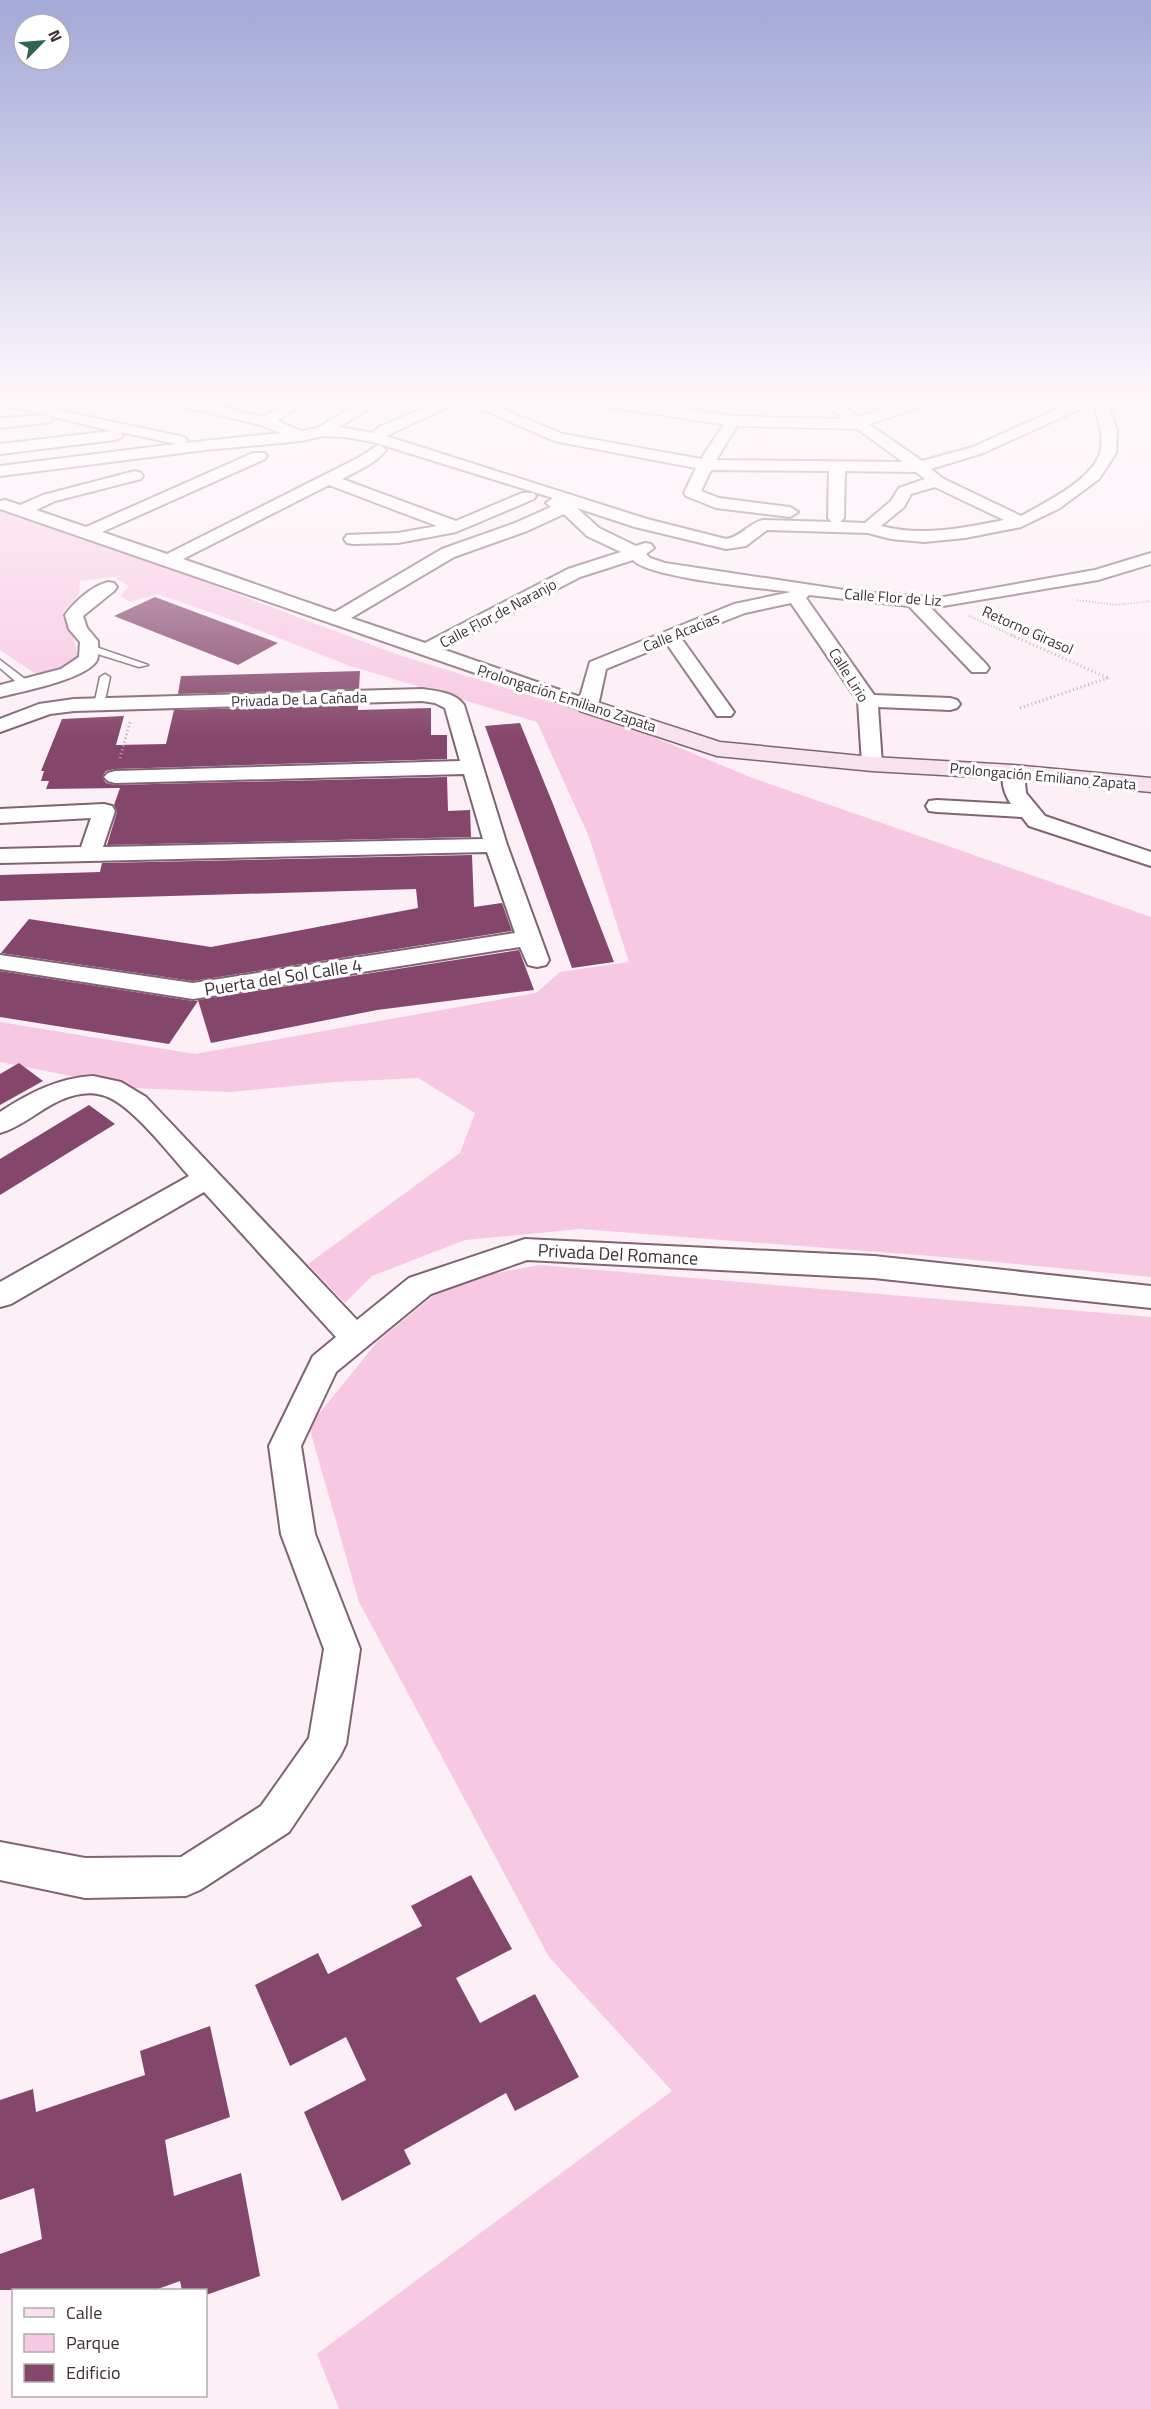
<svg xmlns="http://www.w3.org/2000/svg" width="1151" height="2409" font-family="'Titillium Web',sans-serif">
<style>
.green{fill:#f7c8e1}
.building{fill:#85466b}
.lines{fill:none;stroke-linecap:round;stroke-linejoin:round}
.service-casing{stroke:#806373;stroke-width:3}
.minor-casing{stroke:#806373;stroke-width:4}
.tertiary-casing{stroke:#806373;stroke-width:3}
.secondary-casing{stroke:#806373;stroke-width:3}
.path-far1{stroke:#b5a7ae;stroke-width:2;stroke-dasharray:1 2;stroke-linecap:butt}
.path{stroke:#b5a7ae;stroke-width:3;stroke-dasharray:1 3;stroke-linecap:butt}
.service{fill:#fff;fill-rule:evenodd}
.minor{fill:#fff;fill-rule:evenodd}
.tertiary{fill:#fff;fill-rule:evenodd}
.secondary{fill:#f7e2ee;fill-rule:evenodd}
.labels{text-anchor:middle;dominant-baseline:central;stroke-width:6;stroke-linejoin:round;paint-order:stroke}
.far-street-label{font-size:15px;fill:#3d3037;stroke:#fff}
.street-label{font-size:18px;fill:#3d3037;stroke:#fff}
</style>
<rect width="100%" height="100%" fill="#fdeff6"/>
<path class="green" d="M0 508 165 567 399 655 622 724 750 777 1151 917V1277L944 1257 580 1229 465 1240 372 1276 345 1303 308 1264 460 1153 475 1113 418 1078 335 1082 231 1092 132 1088 0 1062V1022L195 1054 536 993 560 972 629 962 589 837 537 722 347 665 233 620 157 594 131 602 120 596 129 586 115 578 121 576 80 581 79 594 62 613 73 635 79 661 39 676 0 650Z
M540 1265 1151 1317V2409H339L317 2354 672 2091 549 1957 359 1602 309 1426 378 1341 433 1296 485 1275Z"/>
<path class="building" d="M155 597 195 612 278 643 238 665 114 616Z
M360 671 359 689 178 694 181 676Z
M358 705V710L431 708V735H447V759L115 769 106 771 102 777 106 783 115 785 447 777 448 811 470 810 471 837 107 845 117 812 114 805 120 788 46 789 49 781H41L44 771H41L62 719 124 716 116 745 166 744 174 710Z
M520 723 553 804 614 962 572 968 485 726Z
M472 855 474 907 502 903 512 931 193 981 1 953 29 919 211 947 418 908 416 889 0 901V875L100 872 102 863Z
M519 950 534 990 377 1010 211 1043 198 1000Z
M0 971 193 1001H198L169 1044 0 1017Z
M19 1063 43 1081 0 1105V1074Z
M89 1105 115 1124 0 1195V1159Z
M471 1875 512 1949 456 1978 480 2023 535 1994 579 2077 515 2111 506 2093 404 2150 411 2164 342 2201 304 2112 366 2080 346 2037 290 2066 255 1985 318 1953 328 1974 422 1926 411 1906Z
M210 2026 230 2117 165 2140 174 2196 241 2173 260 2276 206 2295V2290H182L180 2281 155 2290H0V2254L42 2239 34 2188 0 2200V2100L33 2089 36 2112 145 2075 140 2051Z"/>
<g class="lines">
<defs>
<path id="service" d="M85 646H93L148 665 139 667 85 650Z
M0 660 29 682V686H21L0 668Z
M105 674 110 677 104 705 99 708 94 705 100 677Z"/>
<path id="minor" d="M1 402 38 403 71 413 184 437 187 440 185 443 281 433 260 425 177 405 175 402H202L263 417 288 402H306L277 421 301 431 318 428 359 402H372L371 407 339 427 373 433 379 427 438 402H458L386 436 647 519 726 539C741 537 749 523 763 520L832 522 828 518 829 471 711 470 701 491 719 498 790 507 798 512 790 517 716 508 686 496 684 493 696 468 554 441 466 402H486L563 434 701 459 728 418 733 417 740 421 716 460 903 462 820 402H837L922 461 973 447 1073 402H1107L1117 431 1116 453 1099 479 1060 508 1021 527 965 538 924 542 891 539 868 533 767 530 746 546 726 549 635 527 577 508 599 528 636 546 645 543 651 544 654 548 646 554 650 558 665 563 851 591 938 598 1095 570 1151 553V564L1098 580 931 608 986 664 989 668 986 672H972L909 606 809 595 806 598 874 695 950 698 957 700 960 704 957 708 950 710 878 707 882 764 879 768 872 770 865 768 862 764 858 701 791 603 745 613 681 638 734 712 731 716H717L667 644 606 669 598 706 595 710 588 712 0 509V501L5 500 20 505 43 495 135 471 141 473 143 476 141 479 55 501 36 510 86 527 253 453H265L267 456 265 459 102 532 167 554 358 458 378 445 383 447 386 450C375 464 357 471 342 479L456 521 522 493H534L536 496 534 499 456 532 398 543 353 544 347 543 344 539 347 535 398 533 437 526 329 485 183 559 335 612 442 549 515 523 551 507 546 503 553 498 373 442 345 437 323 436 301 441 205 450 0 476V466L176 444 121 432 123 435 120 438 115 440 0 454V444L112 431 50 416 52 419 50 422 45 423 0 428V418L48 415 3 405ZM1093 403C1098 418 1105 437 1100 453 1092 480 1044 503 1021 516L942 478 931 469 983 453ZM845 471 916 472 925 479 899 488 891 501 865 523 840 522 844 518ZM935 487 1004 520C964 528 922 537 881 526L904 507 911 494ZM564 514 587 536 621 552 568 569 425 643 351 618 454 557 527 531ZM633 560C649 578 761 588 791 592L734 604 590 662 580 697 442 649 580 577Z
M108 582 114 583 117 587 114 591 83 616 87 628 98 641C98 647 99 655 97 660 88 679 20 692 0 697V685L61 669 79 657 80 642 69 629 65 615C74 602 92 586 108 582Z
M422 689C436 691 455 692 464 705L507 845 549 960 546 965 537 967 528 965 520 947 193 999 0 969V955L193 983 515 933 487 852 0 863V849L81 847 91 818 0 823V809L104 804 112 806 115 811 103 847 483 839 464 774 115 783 108 781 104 777 108 773 115 771 460 761 445 708 435 703 422 701 74 711 50 714 0 732V719L39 704 74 699Z
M1013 766 1020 768 1024 772 1026 793 1045 816 1151 852V866L1029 826 1022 817 937 812 929 811 926 806 929 801 937 800 1011 804C1004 794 999 778 1006 768Z
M93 1076 121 1082 146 1097 357 1320 409 1278 525 1239 874 1256 1151 1286V1308L874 1278 527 1260 431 1294 336 1372 301 1446 315 1534 360 1649 346 1744 340 1756 289 1832 200 1890 186 1896 85 1898 0 1880V1842L85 1858 181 1857 261 1806 309 1738 324 1649 281 1534 269 1446 313 1356 336 1337 204 1192 11 1304 0 1307V1282L189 1176C169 1154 129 1101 102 1095 88 1091 73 1095 61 1100 40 1109 22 1127 0 1133V1112C29 1093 58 1078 93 1076Z"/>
<path id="tertiary" d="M599 402H643L733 416 853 419 902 402H927L925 406 855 429 733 426 607 407Z"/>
<path id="secondary" d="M588 699 720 742 872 757 1013 765 1151 778V792L1013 779 872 771 717 756 580 711 576 706 580 701Z"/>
</defs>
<use href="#service" class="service-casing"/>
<use href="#minor" class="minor-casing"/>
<use href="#tertiary" class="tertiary-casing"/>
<use href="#secondary" class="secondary-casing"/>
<path class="path-far1" d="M1077 600 1117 605 1151 601
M969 616 1014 636"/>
<path class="path" d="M1011 635 1108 678
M1020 708 1108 678
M120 758 130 722"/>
<use href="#service" class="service"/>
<use href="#minor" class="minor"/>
<use href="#tertiary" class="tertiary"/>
<use href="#secondary" class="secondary"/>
</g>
<linearGradient id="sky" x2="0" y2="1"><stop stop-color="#a3a8d7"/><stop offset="0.54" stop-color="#fef8fb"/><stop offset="1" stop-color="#fef8fb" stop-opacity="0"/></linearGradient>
<rect width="1151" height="740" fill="url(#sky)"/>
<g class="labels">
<g class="far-street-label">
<text transform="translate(893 597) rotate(4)">Calle Flor de Liz</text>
<text transform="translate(498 613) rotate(-28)">Calle Flor de Naranjo</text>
<text transform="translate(1028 630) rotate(24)">Retorno Girasol</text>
<text transform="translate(681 632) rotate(-22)">Calle Acacias</text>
<text transform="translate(849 675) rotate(58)">Calle Lirio</text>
<text transform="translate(567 698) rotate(18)">Prolongación Emiliano Zapata</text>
<text transform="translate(299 699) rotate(-2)">Privada De La Cañada</text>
<text transform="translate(1043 776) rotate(5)">Prolongación Emiliano Zapata</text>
</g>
<g class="street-label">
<text transform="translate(283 977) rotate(-9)">Puerta del Sol Calle 4</text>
<text transform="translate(618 1254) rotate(3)">Privada Del Romance</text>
</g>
</g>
<rect x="12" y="2289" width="195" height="108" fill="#ffffff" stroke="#b1acaf" stroke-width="1.5"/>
<rect x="24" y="2308" width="30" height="9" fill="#f7e2ee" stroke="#b1acaf" stroke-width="1.5"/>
<text x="66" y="2319" font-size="18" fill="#3d3037">Calle</text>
<rect x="24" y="2334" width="30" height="18" fill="#f7c8e1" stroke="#b1acaf" stroke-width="1.5"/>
<text x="66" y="2349" font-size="18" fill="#3d3037">Parque</text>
<rect x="24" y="2364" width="30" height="18" fill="#85466b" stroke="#b1acaf" stroke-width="1.5"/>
<text x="66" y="2379" font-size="18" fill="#3d3037">Edificio</text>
<g transform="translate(42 42) rotate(65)"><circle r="28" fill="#ffffff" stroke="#b1acaf" stroke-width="1.5"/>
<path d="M0-4.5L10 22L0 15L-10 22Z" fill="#2d6750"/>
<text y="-9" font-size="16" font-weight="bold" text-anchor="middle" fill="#3d3037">N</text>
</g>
</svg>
